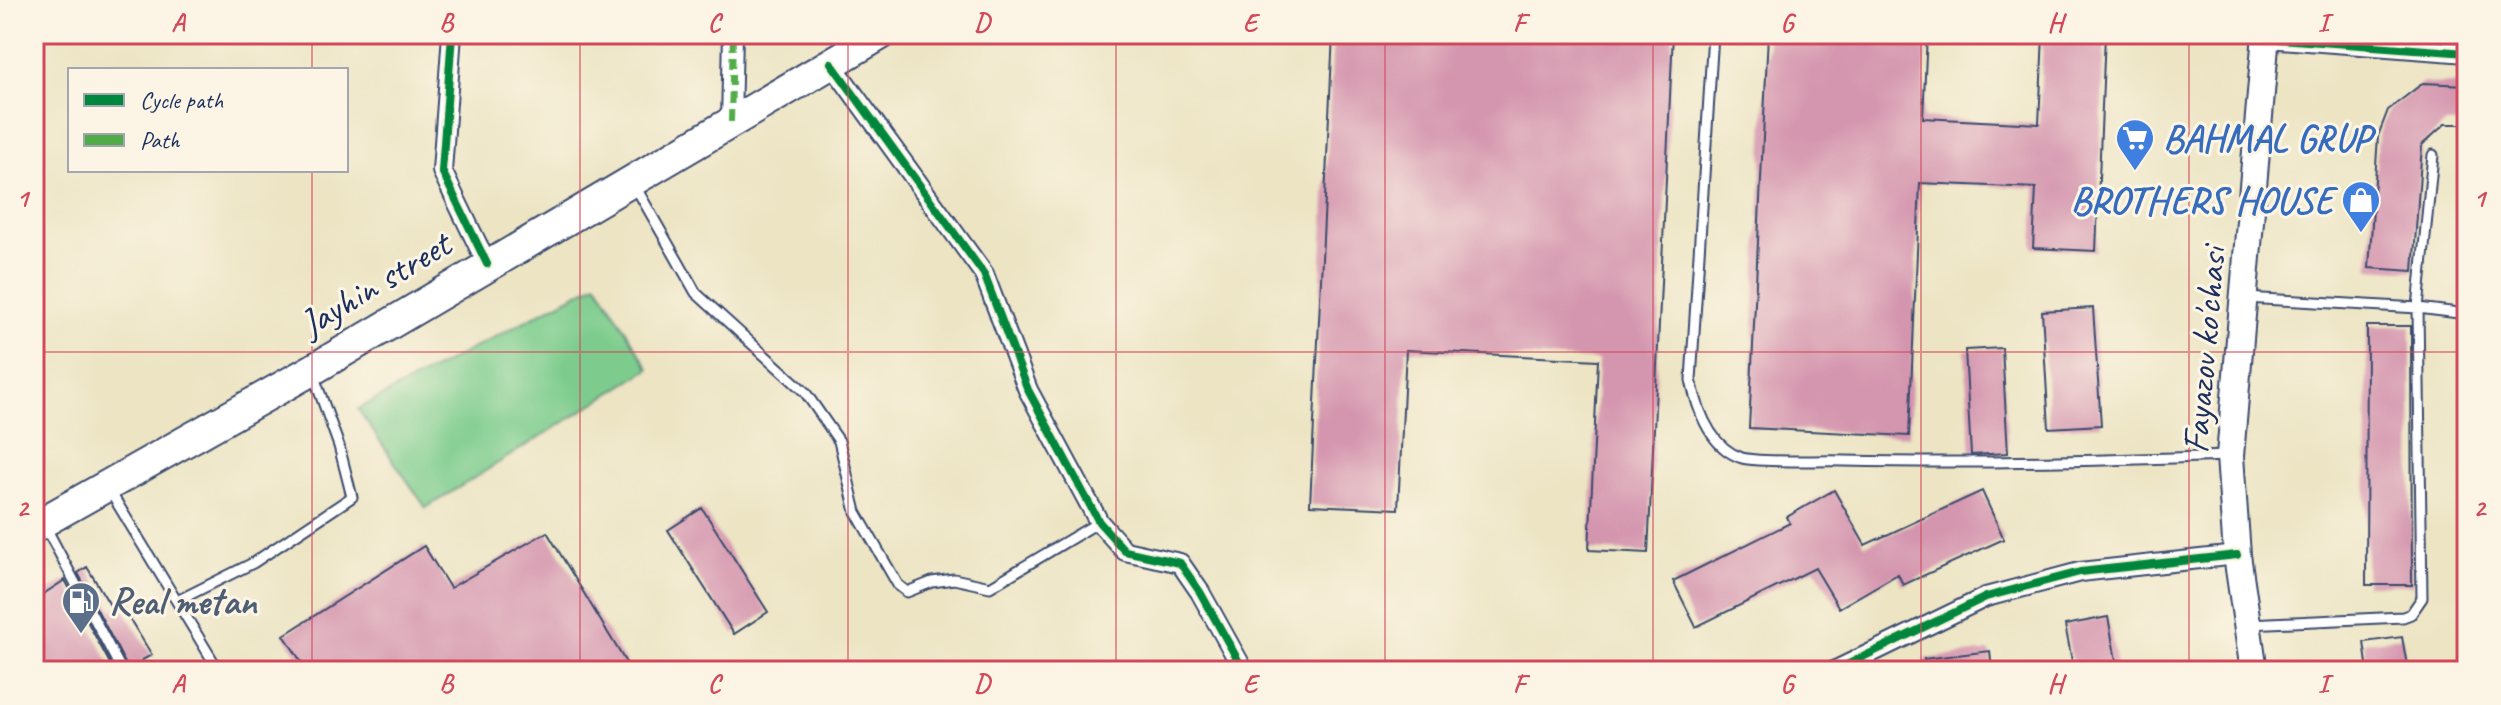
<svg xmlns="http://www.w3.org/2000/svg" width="2501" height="705" font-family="Caveat,sans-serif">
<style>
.green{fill:#7dcc8d;stroke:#4c7e76;stroke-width:2}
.building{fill:#d495ae}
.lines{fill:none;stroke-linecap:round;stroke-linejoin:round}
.lane-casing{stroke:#3a4a6d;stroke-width:13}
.street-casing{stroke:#3a4a6d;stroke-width:22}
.secondary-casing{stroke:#3a4a6d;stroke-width:30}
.primary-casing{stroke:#3a4a6d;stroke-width:34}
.lane{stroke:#fff;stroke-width:9}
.street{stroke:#fff;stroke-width:18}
.secondary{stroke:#fff;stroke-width:26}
.primary{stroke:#fff;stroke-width:30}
.quiet{stroke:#52ab49;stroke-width:6;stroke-dasharray:12 6;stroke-linecap:butt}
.cycleway-casing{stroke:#fcf5e5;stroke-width:13}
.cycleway{stroke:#00873e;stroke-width:8}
.grid{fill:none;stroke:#d1495b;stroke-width:2;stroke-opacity:0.55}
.labels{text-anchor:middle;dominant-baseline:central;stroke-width:6;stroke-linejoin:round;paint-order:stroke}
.shop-label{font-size:38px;font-weight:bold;fill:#366cbe;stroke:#fcf5e5;text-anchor:start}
.street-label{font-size:38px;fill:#1b2f5e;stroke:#fcf5e5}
.service-label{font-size:38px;font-weight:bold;fill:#4e5e75;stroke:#fcf5e5;text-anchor:start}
.neatline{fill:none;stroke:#d1495b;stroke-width:3}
.grid-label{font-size:26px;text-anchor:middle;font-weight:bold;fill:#d1495b}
</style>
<rect width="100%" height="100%" fill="#fcf5e5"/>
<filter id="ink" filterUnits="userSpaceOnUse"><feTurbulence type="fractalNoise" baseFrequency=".0125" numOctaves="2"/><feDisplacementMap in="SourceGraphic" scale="16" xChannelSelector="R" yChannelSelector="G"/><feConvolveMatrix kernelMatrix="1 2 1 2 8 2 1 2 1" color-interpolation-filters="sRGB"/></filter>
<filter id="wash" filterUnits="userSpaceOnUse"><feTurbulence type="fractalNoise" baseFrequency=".006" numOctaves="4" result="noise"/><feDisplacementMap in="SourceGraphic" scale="32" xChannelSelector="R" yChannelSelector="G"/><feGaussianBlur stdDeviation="1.8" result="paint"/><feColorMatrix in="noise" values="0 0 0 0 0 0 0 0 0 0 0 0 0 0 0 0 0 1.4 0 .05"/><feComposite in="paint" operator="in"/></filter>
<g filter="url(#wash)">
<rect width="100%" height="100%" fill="#ece4c3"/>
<path class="green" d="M597 283 649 369 426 508 358 409Z"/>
<g id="blocks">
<path class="building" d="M1333 34H1673L1648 553 1589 550 1598 360 1406 350 1398 509 1310 505Z
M1768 34H1927L1923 118 2039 124 2043 34H2105L2096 251 2033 248 2036 188 1920 183 1909 436 1749 428Z
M2423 83 2467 85V124H2445L2422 145 2413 271 2369 268 2378 136 2388 110Z
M2093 308 2101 425 2049 428 2042 311Z
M2367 326H2411L2412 585H2366Z
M2002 348 2008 453 1971 455 1965 350Z
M1834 490 1865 545 1982 491 2004 539 1903 585 1898 574 1839 608 1815 568 1696 627 1673 581 1790 523 1787 517Z
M702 508 768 612 734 634 668 530Z
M547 532 631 671H307L284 635 424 546 450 588Z
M87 567 113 610 121 605 152 655 142 660 149 671H129L78 573Z
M65 580 114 671H34V600Z
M2108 617 2118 671H2074L2065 625Z
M2402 637 2408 671H2368L2364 642Z
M1990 651 1992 671H1925L1924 659Z"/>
</g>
</g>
<g filter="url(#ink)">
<use href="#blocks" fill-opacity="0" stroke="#3a4a6d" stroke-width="2"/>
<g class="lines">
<defs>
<path id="lane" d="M1713 34 1691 380C1697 408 1710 448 1742 458 1760 463 1822 460 1845 461 1973 464 2099 461 2227 456
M2433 155 2418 308 2467 314
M635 186 696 293 805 392 839 441 856 512 898 585 907 592 932 582 954 579 990 587 1099 522
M2246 298 2418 308 2422 598 2411 614 2403 617 2248 624
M108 488 219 671
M45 526 122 671
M177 601 253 563 352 497 339 446 313 374"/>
<path id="street" d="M452 34 442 171 487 264
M2266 38 2467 53
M831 63 984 274 1028 390 1099 522 1125 551 1180 563 1200 592 1244 671
M731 122 733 34
M1834 671 1986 597 2080 572 2237 555"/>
<path id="secondary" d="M2254 671 2237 555 2230 456 2266 34"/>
<path id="primary" d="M34 527 312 370 881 34"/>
</defs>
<use href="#lane" class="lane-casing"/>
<use href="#street" class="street-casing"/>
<use href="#secondary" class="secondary-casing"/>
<use href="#primary" class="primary-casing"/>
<use href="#lane" class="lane"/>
<use href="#street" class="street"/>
<use href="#secondary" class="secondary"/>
<use href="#primary" class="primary"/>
<path class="quiet" d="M731 122 733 34"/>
<defs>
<path id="cycleway" d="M452 34 442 171 487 264
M2266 38 2467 53
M831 63 984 274 1028 390 1099 522 1125 551 1180 563 1200 592 1244 671
M1834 671 1986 597 2080 572 2237 555"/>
</defs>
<use href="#cycleway" class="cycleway-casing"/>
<use href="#cycleway" class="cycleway"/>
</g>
</g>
<path class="grid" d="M312 34V70M580 34V671M848 34V671M1116 34V671M1385 34V671M1653 34V671M1921 34V671M2189 34V671M312 170V671M34 352H2467"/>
<defs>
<symbol id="supermarket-pin" viewBox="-11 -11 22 30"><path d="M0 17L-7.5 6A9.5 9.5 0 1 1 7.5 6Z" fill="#3f7fe0" stroke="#fcf5e5"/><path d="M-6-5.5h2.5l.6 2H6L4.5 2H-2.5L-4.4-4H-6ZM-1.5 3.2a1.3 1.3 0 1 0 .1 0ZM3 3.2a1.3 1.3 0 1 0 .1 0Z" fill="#fff"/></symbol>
<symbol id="shop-pin" viewBox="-11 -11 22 30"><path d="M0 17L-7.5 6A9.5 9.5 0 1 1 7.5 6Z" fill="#3f7fe0" stroke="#fcf5e5"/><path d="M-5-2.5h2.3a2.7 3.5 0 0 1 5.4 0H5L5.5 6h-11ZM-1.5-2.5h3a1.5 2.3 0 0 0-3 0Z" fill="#fff"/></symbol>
<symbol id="fuel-pin" viewBox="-11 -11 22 30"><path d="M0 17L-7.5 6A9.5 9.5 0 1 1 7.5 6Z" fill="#5c6f8a" stroke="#fcf5e5"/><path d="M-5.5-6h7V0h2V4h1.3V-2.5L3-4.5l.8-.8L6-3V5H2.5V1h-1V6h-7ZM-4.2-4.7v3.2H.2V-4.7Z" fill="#fff"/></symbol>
</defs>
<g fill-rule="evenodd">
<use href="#supermarket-pin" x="2113" y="116" width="44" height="60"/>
<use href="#shop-pin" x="2339" y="178" width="44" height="60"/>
<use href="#fuel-pin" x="59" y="579" width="44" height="60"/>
</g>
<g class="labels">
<g class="shop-label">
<text x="2163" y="138">BAHMAL GRUP</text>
<text x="2333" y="200" text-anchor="end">BROTHERS HOUSE</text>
</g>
<g class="street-label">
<text transform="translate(375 284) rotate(-31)">Jayhin street</text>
<text transform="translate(2204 350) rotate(-85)">Fayazov ko'chasi</text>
</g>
<g class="service-label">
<text x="109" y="601">Real metan</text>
</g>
</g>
<rect width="2501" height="705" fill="none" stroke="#fcf5e5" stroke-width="88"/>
<rect x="68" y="68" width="280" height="104" fill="#fcf5e5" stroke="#a2a6af" stroke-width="2"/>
<rect x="84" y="94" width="40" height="12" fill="#00873e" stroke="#a2a6af" stroke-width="2"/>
<text x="140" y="108" font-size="24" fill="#1b2f5e">Cycle path</text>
<rect x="84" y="134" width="40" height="12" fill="#52ab49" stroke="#a2a6af" stroke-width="2"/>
<text x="140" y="148" font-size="24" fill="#1b2f5e">Path</text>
<rect x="44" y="44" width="2413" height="617" class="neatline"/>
<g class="grid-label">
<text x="178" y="31">A</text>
<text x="446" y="31">B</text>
<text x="714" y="31">C</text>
<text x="982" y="31">D</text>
<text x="1250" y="31">E</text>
<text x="1519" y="31">F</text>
<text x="1787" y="31">G</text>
<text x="2055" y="31">H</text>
<text x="2323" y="31">I</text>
<text x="22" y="207">1</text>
<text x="2479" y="207">1</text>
<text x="22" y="516">2</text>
<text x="2479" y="516">2</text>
<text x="178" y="692">A</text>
<text x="446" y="692">B</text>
<text x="714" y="692">C</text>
<text x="982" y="692">D</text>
<text x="1250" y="692">E</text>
<text x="1519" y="692">F</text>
<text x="1787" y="692">G</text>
<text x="2055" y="692">H</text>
<text x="2323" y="692">I</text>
</g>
</svg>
